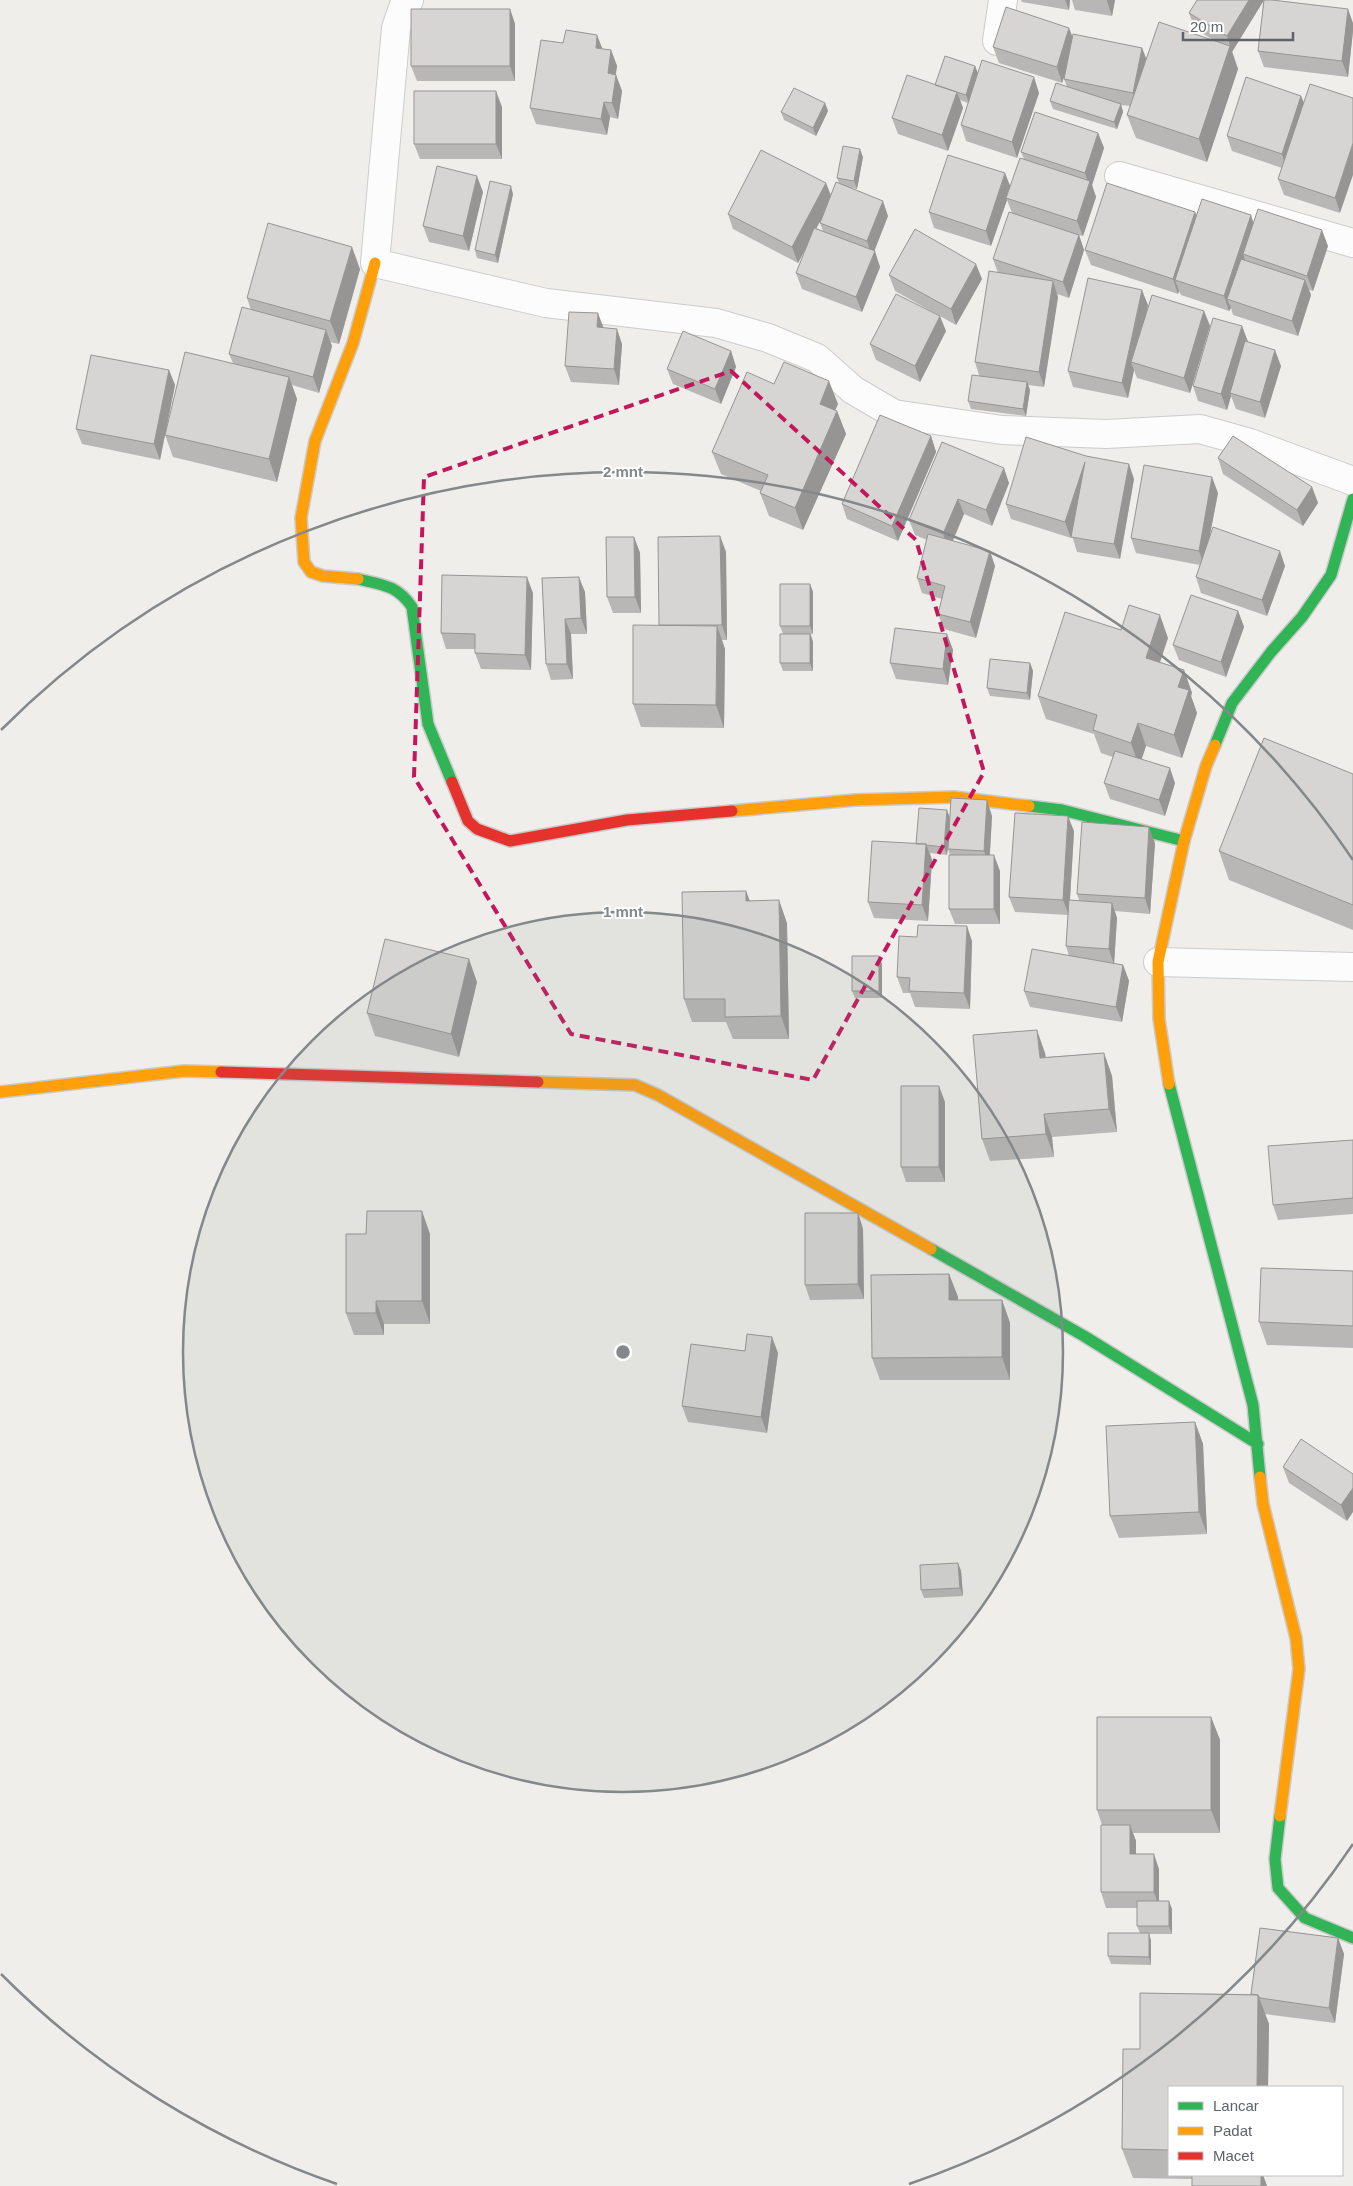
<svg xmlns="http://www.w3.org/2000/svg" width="1353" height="2186" font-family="Arial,sans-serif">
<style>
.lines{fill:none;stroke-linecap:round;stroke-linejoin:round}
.street-casing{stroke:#cbcccc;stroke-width:30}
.fast-casing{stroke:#cacacb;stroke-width:14}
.slow-casing{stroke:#cacacb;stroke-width:14}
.jam-casing{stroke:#cacacb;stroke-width:14}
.street{stroke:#fdfcfc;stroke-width:28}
.fast{stroke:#30b455;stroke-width:11}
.slow{stroke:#ff9f0a;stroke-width:11}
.jam{stroke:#e5322d;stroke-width:11}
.wall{fill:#b8b7b5;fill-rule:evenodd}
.shaded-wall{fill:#969594}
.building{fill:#d6d5d3;stroke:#969594}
.marked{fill:none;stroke:#c2185b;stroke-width:4;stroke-dasharray:10 6;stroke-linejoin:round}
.ring{fill:none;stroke:#84888a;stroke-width:2.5}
.centre{fill:#84888a;stroke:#fff;stroke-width:2.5}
.ring-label{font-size:15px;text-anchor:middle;font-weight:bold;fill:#84888a;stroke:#fff;stroke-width:4;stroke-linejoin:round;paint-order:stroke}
</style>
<rect width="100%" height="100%" fill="#efeeea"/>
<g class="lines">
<defs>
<path id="street" d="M409 0 404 5 396 28 375 263 546 303 716 323 768 338 817 358 853 390 894 414 1002 430 1106 434 1200 429 1250 443 1353 481
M997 41 1003 0
M1119 176 1353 243
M1158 962 1353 967"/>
<path id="fast" d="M358 579C383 585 397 585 412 607L428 724 452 782
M1215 745 1232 703 1271 652 1302 617 1331 575 1353 499
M1029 806 1062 810 1184 841
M1169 1084 1253 1405 1260 1477
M931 1249 1084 1336 1258 1444
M1280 1816 1275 1859 1278 1888 1305 1918 1353 1938"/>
<path id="slow" d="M358 579 323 576 311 572 304 562 301 518 315 441 353 343 375 263
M732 811 855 800 954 797 1029 806
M538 1082 635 1085 658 1095 931 1249
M1169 1084 1159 1019 1158 962 1184 841 1206 766 1215 745
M0 1092 184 1071 221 1072
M1260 1477 1263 1504 1296 1638 1299 1669 1280 1816"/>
<path id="jam" d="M452 782 468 821 477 829 510 841 627 820 732 811
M221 1072 538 1082"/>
</defs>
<use href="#street" class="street-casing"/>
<use href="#fast" class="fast-casing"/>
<use href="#slow" class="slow-casing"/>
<use href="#jam" class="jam-casing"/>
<use href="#street" class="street"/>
<use href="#fast" class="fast"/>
<use href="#slow" class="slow"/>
<use href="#jam" class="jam"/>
</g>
<path class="wall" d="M1021 0H1070L1069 10 1022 2Z
M1072 0H1115L1112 16 1075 10Z
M1197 0H1272L1353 23V31L1348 77 1264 67 1258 51 1264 0 1232 52V51L1238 69 1207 162 1136 138 1127 115 1130 106 1121 105 1123 112 1117 129 1053 109 1050 101 1067 87 1064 79 1065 75 1062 83 999 63 993 47 1072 37 1142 48 1146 59 1215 41 1195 29 1189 13Z
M510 9 515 24V81H417L411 66Z
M602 49 611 50 617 66 616 75 622 91 618 119 610 117 607 135 536 124 530 108Z
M975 66 978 73 1039 93 1017 158 966 141 961 125 968 103 960 100 963 108 948 151 898 134 892 118 935 85Z
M1301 96 1304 103 1340 213 1284 195 1278 179 1282 168 1232 151 1227 136Z
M825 103 828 111 816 136 784 120 781 112Z
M502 107V159H420L414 144Z
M1098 133 1104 148 1092 185 1096 197 1083 236 1079 235 1084 250 1069 298 1057 294 1058 297 1044 387 1028 385 1030 390 1026 416 971 409 968 401 979 375 975 362 998 273 993 259 1012 213 1007 200 991 246 934 228 929 212 1010 187 1024 159 1021 152Z
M863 157 857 189 851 188 888 216 874 251 880 267 862 312 802 289 796 273 807 246 798 263 733 229 728 214 826 183 831 195 839 183 837 178ZM821 219 820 223 823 231 816 228Z
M483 192 469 251 429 242 423 226Z
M513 194 498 263 477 258 475 250Z
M1251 215 1253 223 1328 246 1313 291 1309 290 1311 295 1298 336 1233 315 1231 308 1229 311 1181 295 1179 291 1178 294 1091 265 1085 250 1196 216Z
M360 269 339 344 330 342 332 346 319 393 292 385 297 399 277 482 173 457 165 435 233 363 229 354 251 310 247 298Z
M889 275 982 279 956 325 895 291Z
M1148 305 1146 315 1204 311 1210 326 1190 393 1137 378 1134 370 1128 398 1073 387 1068 371Z
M1242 326 1248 342 1281 366 1265 418 1236 409 1231 396 1227 410 1198 401 1193 386Z
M603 327 622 344 619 385 571 382 565 366Z
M946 331 920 382 876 360 870 344Z
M731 351 736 367 721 404 673 384 667 369Z
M169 370 175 385 160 460 82 444 76 429Z
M774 384 838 404 835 410 837 411 846 434 803 530 769 516 760 493 761 491 721 474 712 452Z
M931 436 936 452 898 541 847 519 842 504Z
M942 442 1009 483 992 526 964 514 953 541 995 566 976 638 944 629 938 614 942 599 922 593 917 578 927 540 915 535 909 520Z
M1086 456 1134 479 1120 559 1077 552 1072 536 1071 538 1011 519 1006 504Z
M1218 458 1312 487 1318 503 1303 526 1223 474Z
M1218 493 1209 539 1285 566 1267 616 1201 593 1196 577 1200 565 1136 553 1131 538Z
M720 536 726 552 727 640H722L725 649 724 728 641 727 633 704 659 626Z
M634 537 640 553 641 613H613L607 597Z
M542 578 585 592 587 634H571L573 679 551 680 546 664Z
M810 584 813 592V634H811L813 642V671H783L780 663 783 634 780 626Z
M533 593 531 670 481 669 475 653V649H446L441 633Z
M1238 611 1244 627 1226 677 1179 660 1173 645Z
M1121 630 1168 638 1160 662 1184 670 1192 693 1191 696 1197 713 1182 758 1146 746 1142 759 1175 783 1165 816 1110 799 1104 783 1113 757 1101 753 1094 734 1046 719 1038 696Z
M947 634 953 650 948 685 896 679 890 663Z
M1030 663 1033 671 1030 700 990 696 987 688Z
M1353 774V930L1229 880 1219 851Z
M992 816 990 855 1000 871V924H955L949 909 950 855 948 849 947 855 930 853 932 860 928 921 874 918 868 902 916 844 950 818Z
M1074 831 1070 900H1079L1077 894 1155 843 1150 914 1115 911 1117 918 1114 964 1123 965 1129 981 1122 1022 1030 1007 1024 991 1069 956 1066 946 1068 915 1015 912 1009 897Z
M750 901 787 923 789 1039H733L726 1022H692L684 999Z
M972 941 970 1009 915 1007 910 993H903L897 977Z
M879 956 882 964V998H855L852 991Z
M477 982 459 1057 375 1036 367 1013Z
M1045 1053 1046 1057 1104 1053 1112 1076 1117 1132 1052 1137 1054 1157 990 1161 982 1139Z
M945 1102V1182H906L901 1167Z
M1353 1140V1214L1278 1220 1273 1205Z
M858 1213 863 1229 864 1299 810 1300 805 1285Z
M430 1234V1324H384V1335H354L346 1313Z
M1353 1271V1348L1267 1345 1259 1322Z
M949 1274 958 1297V1300H1002L1010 1323V1380H880L872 1358Z
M778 1353 767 1433 688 1422 682 1406Z
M1195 1422 1203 1444 1207 1534 1119 1538 1110 1516Z
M1283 1467 1353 1474 1347 1521 1289 1483Z
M958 1563 961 1571 963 1596 924 1598 921 1590Z
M1211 1717 1220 1740V1833H1133L1136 1841V1854L1159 1869V1901L1172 1909V1934H1149L1151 1941V1965L1111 1964 1108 1956 1140 1933 1137 1926V1908H1106L1101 1892 1102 1825 1097 1810Z
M1260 1928 1338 1938 1344 1954 1335 2023 1265 2014 1269 2024 1268 2087H1169V2175H1263L1267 2186H1192V2179L1133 2178 1122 2149 1123 2049H1140V1993L1251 1994Z"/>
<path class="shaded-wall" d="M1065 0H1070L1069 10Z
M1107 0H1115L1112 16 1107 1Z
M1249 0H1264L1232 52 1227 36Z
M510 9 515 24V81L510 66Z
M1348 9 1353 23V31L1348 77 1342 61Z
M1069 28 1075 43 1062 83 1057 67Z
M597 35 603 50 596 48Z
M1230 46 1238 69 1207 162 1199 139Z
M1142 48 1148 63 1139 108 1133 93Z
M611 50 617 66 613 89 608 73Z
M975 66 978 74 969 103 966 95Z
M616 75 622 91 618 119 612 103Z
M1034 77 1039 93 1017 158 1012 142Z
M496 91 502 107V159L496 144Z
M957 92 963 108 948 151 942 135Z
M1301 96 1307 111 1287 170 1282 154Z
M604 102 610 117 607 135 601 119Z
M825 103 828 111 816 136 813 128Z
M1121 104 1123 112 1117 129 1114 122Z
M1098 133 1104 148 1092 185 1096 197 1083 236 1077 221 1089 185 1085 173Z
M1353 143V175L1340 213 1335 198Z
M860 149 863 157 857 189 854 181Z
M1005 173 1011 188 1006 198 1007 200 991 246 986 231Z
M477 176 483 192 469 251 463 236Z
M826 183 832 199 798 263 792 247Z
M511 186 513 194 498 263 495 255Z
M883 201 888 216 872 257 867 241Z
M1195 212 1201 228 1175 280 1179 291 1178 294 1173 279Z
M1251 215 1256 231 1243 254 1246 263 1227 299 1231 308 1229 311 1224 296Z
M1322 230 1328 246 1313 291 1307 276Z
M1079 235 1084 250 1069 298 1063 282Z
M352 247 360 269 339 344 330 321Z
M875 251 880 267 862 312 856 297Z
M976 264 982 279 956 325 951 309Z
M1305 280 1311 295 1298 336 1292 321Z
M1053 281 1058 297 1044 387 1039 372Z
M1142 290 1148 305 1135 363 1131 362 1134 370 1128 398 1122 383Z
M1204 311 1210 326 1190 393 1184 378Z
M598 313 604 329 597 327Z
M940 316 946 331 920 382 915 366Z
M1242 326 1248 342 1232 394 1230 393 1231 396 1227 410 1221 394Z
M617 329 622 344 619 385 614 369Z
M326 330 332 346 319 393 313 377Z
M1275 350 1281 366 1265 418 1260 402Z
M731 351 736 367 721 404 715 389Z
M169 370 175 385 160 460 154 444Z
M289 377 297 399 277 482 269 459Z
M829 381 838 404 828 426 820 404Z
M1027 382 1030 390 1026 416 1023 409Z
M837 411 846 434 803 530 795 508Z
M931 436 936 452 898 541 892 526Z
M1085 462 1090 478 1071 538 1065 522Z
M1129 464 1134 479 1120 559 1114 544Z
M1004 468 1009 483 992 526 986 510Z
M1212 477 1218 493 1204 566 1199 551Z
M1312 487 1318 503 1303 526 1297 510Z
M958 499 964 514 949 549 943 534Z
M720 536 726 552 727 640 722 625Z
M634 537 640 553 641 613 635 597Z
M990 551 995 566 976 638 970 622Z
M1280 551 1285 566 1267 616 1262 600Z
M527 577 533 593 531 670 525 655Z
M579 577 585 592 587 634 581 618Z
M810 584 813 592V634L810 626Z
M1238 611 1244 627 1226 677 1221 662Z
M1160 615 1168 638 1154 680 1146 658Z
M565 619 571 634 573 679 567 664Z
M717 626 725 649 724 728 716 705Z
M810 634 813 642V671L810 663Z
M947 634 953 650 948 685 943 669Z
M1030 663 1033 671 1030 700 1027 693Z
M1184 670 1192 693 1191 696 1197 713 1182 758 1174 735 1178 687Z
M1138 723 1146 746 1139 766 1131 743Z
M1170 768 1175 783 1165 816 1159 800Z
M987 800 992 816 989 866 984 851Z
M947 810 950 818 947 855 944 847Z
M1068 816 1074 831 1069 915 1063 900Z
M1149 827 1155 843 1150 914 1145 898Z
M926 844 932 860 928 921 922 905Z
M994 855 1000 871V924L994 909Z
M746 891 755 914 746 901Z
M779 900 787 923 789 1039 781 1016Z
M1112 903 1117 918 1114 965 1109 949Z
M967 926 972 941 970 1009 964 993Z
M879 956 882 964V998L879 991Z
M469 959 477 982 459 1057 451 1034Z
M1123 965 1129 981 1122 1022 1116 1007Z
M1037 1030 1045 1053 1048 1081 1040 1058Z
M1104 1053 1112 1076 1117 1132 1109 1109Z
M939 1086 945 1102V1182L939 1167Z
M1044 1114 1052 1137 1054 1157 1046 1134Z
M422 1211 430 1234V1324L422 1301Z
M858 1213 863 1229 864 1299 858 1284Z
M949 1274 958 1297V1323L949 1300Z
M1002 1300 1010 1323V1380L1002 1357Z
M376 1301 384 1324V1335L376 1313Z
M772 1337 778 1353 767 1433 761 1417Z
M1195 1422 1203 1444 1207 1534 1199 1512Z
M1353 1488V1512L1347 1521 1341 1505Z
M958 1563 961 1571 963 1596 960 1588Z
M1211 1717 1220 1740V1833L1211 1810Z
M1130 1825 1136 1841V1869L1130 1854Z
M1154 1854 1159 1869V1908L1154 1892Z
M1169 1901 1172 1909V1934L1169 1926Z
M1149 1933 1151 1941V1965L1149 1957Z
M1338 1938 1344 1954 1335 2023 1329 2008Z
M1258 1995 1269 2024 1268 2087H1257Z
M1261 2175H1263L1267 2186H1261Z"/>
<path class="building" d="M1197 0H1249L1227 36 1189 13Z
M1264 0H1272L1348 9 1342 61 1258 51Z
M1006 7 1069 28 1057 67 993 47Z
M411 9H510V66H411Z
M1159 22 1230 46 1199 139 1127 115Z
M566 30 597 35 596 48 611 50 608 73 616 75 612 103 604 102 601 119 530 108 541 40 563 43Z
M1073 34 1142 48 1133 93 1064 79Z
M945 56 975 66 966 95 935 85Z
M982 60 1034 77 1012 142 961 125Z
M907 75 957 92 942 135 892 118Z
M1246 77 1301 96 1282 154 1227 136Z
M1056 83 1121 104 1114 122 1050 101Z
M1310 84 1353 98V143L1335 198 1278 179Z
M794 88 825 103 813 128 781 112Z
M414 91H496V144H414Z
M1035 112 1098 133 1085 173 1021 152Z
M843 146 860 149 854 181 837 178Z
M761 150 826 183 792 247 728 214Z
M948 155 1005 173 986 231 929 212Z
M1020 158 1090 181 1077 221 1006 198Z
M437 166 477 176 463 236 423 226Z
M490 181 511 186 495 255 475 250Z
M836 182 883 201 867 241 820 223Z
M1107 183 1195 212 1173 279 1085 250Z
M1202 199 1251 215 1224 296 1175 280Z
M1258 209 1322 230 1307 276 1243 254Z
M1009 212 1079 235 1063 282 993 259Z
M268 223 352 247 330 321 247 298Z
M814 228 875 251 856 297 796 273Z
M915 229 976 264 951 309 889 275Z
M1241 259 1305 280 1292 321 1227 299Z
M989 271 1053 281 1039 372 975 362Z
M1088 278 1142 290 1122 383 1068 371Z
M896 294 940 316 915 366 870 344Z
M1152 295 1204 311 1184 378 1131 362Z
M242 307 326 330 313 377 229 354Z
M569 312 598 313 597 327 617 329 614 369 565 366Z
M1213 318 1242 326 1221 394 1193 386Z
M683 331 731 351 715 389 667 369Z
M1245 341 1275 350 1260 402 1230 393Z
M185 352 289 377 269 459 165 435Z
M91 355 169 370 154 444 76 429Z
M784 362 829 381 820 404 837 411 795 508 760 493 768 475 712 452 747 372 774 384Z
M972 375 1027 382 1023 409 968 401Z
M880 415 931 436 892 526 842 504Z
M1233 436 1312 487 1297 510 1218 458Z
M1026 437 1086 456 1129 464 1114 544 1071 537 1085 462 1065 522 1006 504Z
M942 442 1004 468 986 510 958 499 943 534 909 520Z
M1144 465 1212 477 1199 551 1131 538Z
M1213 527 1280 551 1262 600 1196 577Z
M928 534 990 551 970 622 938 614 945 586 917 578Z
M720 536 722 625H659L658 537Z
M606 537H634L635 597H607Z
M442 575 527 577 525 655 475 653V634L441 633Z
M579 577 581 618 565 619 567 664H546L542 578Z
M780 584H810V626H780Z
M1191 595 1238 611 1221 662 1173 645Z
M1129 605 1160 615 1146 658 1184 670 1178 687 1189 690 1174 735 1138 723 1131 743 1093 730 1097 715 1038 696 1065 612 1121 630Z
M633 625 717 626 716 705 633 704Z
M895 628 947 634 943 669 890 663Z
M780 634H810V663H780Z
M990 659 1030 663 1027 693 987 688Z
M1264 738 1353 774V905L1219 851Z
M1115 751 1170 768 1159 800 1104 783Z
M951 798 987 800 984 851 948 849Z
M919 808 947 810 944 847 926 845V844H916Z
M1015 813 1068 816 1063 900 1009 897Z
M1082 822 1149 827 1145 898 1077 894Z
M872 841 926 844 922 905 868 902Z
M949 855H994V909H949Z
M746 891V901L779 900 781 1016 725 1017V999H684L682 892Z
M1069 900 1112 903 1109 949 1066 946Z
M918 925 967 926 964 993 909 991 910 978 897 977 899 936 917 937Z
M385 939 469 959 451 1034 367 1013Z
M1032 949 1123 965 1116 1007 1024 991Z
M852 956H879V991H852Z
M1037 1030 1040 1058 1104 1053 1109 1109 1044 1114 1046 1134 982 1139 973 1035Z
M901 1086H939V1167H901Z
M1353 1140V1198L1273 1205 1268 1146Z
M367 1211H422V1301H376V1313H346V1234H366Z
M805 1213H858V1284L805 1285Z
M1261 1268 1353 1271V1326L1259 1322Z
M949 1274V1300H1002V1357L872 1358 871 1275Z
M747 1334 772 1337 761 1417 682 1406 691 1344 745 1351Z
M1195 1422 1199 1512 1110 1516 1106 1426Z
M1301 1439 1353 1474V1488L1341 1505 1283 1467Z
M958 1563 960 1588 921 1590 920 1565Z
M1097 1717H1211V1810H1097Z
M1101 1825H1130V1854H1154V1892H1101Z
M1137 1901H1169V1926H1137Z
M1260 1928 1338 1938 1329 2008 1260 1998 1258 1995 1251 1994Z
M1108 1933H1149V1957L1108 1956Z
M1140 1993 1258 1995 1257 2087H1169V2150L1122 2149 1123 2049H1140Z
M1192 2175H1261V2186H1192Z"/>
<path class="marked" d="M731 371 916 540 984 772 813 1080 571 1034 414 777 424 477Z"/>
<circle cx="623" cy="1352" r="440" fill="#84888a" fill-opacity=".12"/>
<g class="ring">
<circle cx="623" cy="1352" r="440"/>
<path d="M1353 1844A880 880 0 0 1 909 2184M337 2184A880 880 0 0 1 1 1974M1 730A880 880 0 0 1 1353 860"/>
</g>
<circle cx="623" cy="1352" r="8" class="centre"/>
<g class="ring-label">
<text x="623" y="477">2 mnt</text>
<text x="623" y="917">1 mnt</text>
</g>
<rect x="1168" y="2086" width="175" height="90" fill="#ffffff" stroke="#bfc1c3"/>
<rect x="1178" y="2102" width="25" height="8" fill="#30b455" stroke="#bfc1c3"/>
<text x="1213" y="2111" font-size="15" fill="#5f6368">Lancar</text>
<rect x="1178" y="2127" width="25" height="8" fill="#ff9f0a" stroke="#bfc1c3"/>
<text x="1213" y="2136" font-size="15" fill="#5f6368">Padat</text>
<rect x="1178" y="2152" width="25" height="8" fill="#e5322d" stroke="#bfc1c3"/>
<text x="1213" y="2161" font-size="15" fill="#5f6368">Macet</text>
<path d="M1183 32v8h110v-8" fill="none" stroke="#5f6368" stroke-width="2.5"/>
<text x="1190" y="32" font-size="15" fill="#5f6368" stroke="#ffffff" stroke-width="4" paint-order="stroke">20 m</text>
</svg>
